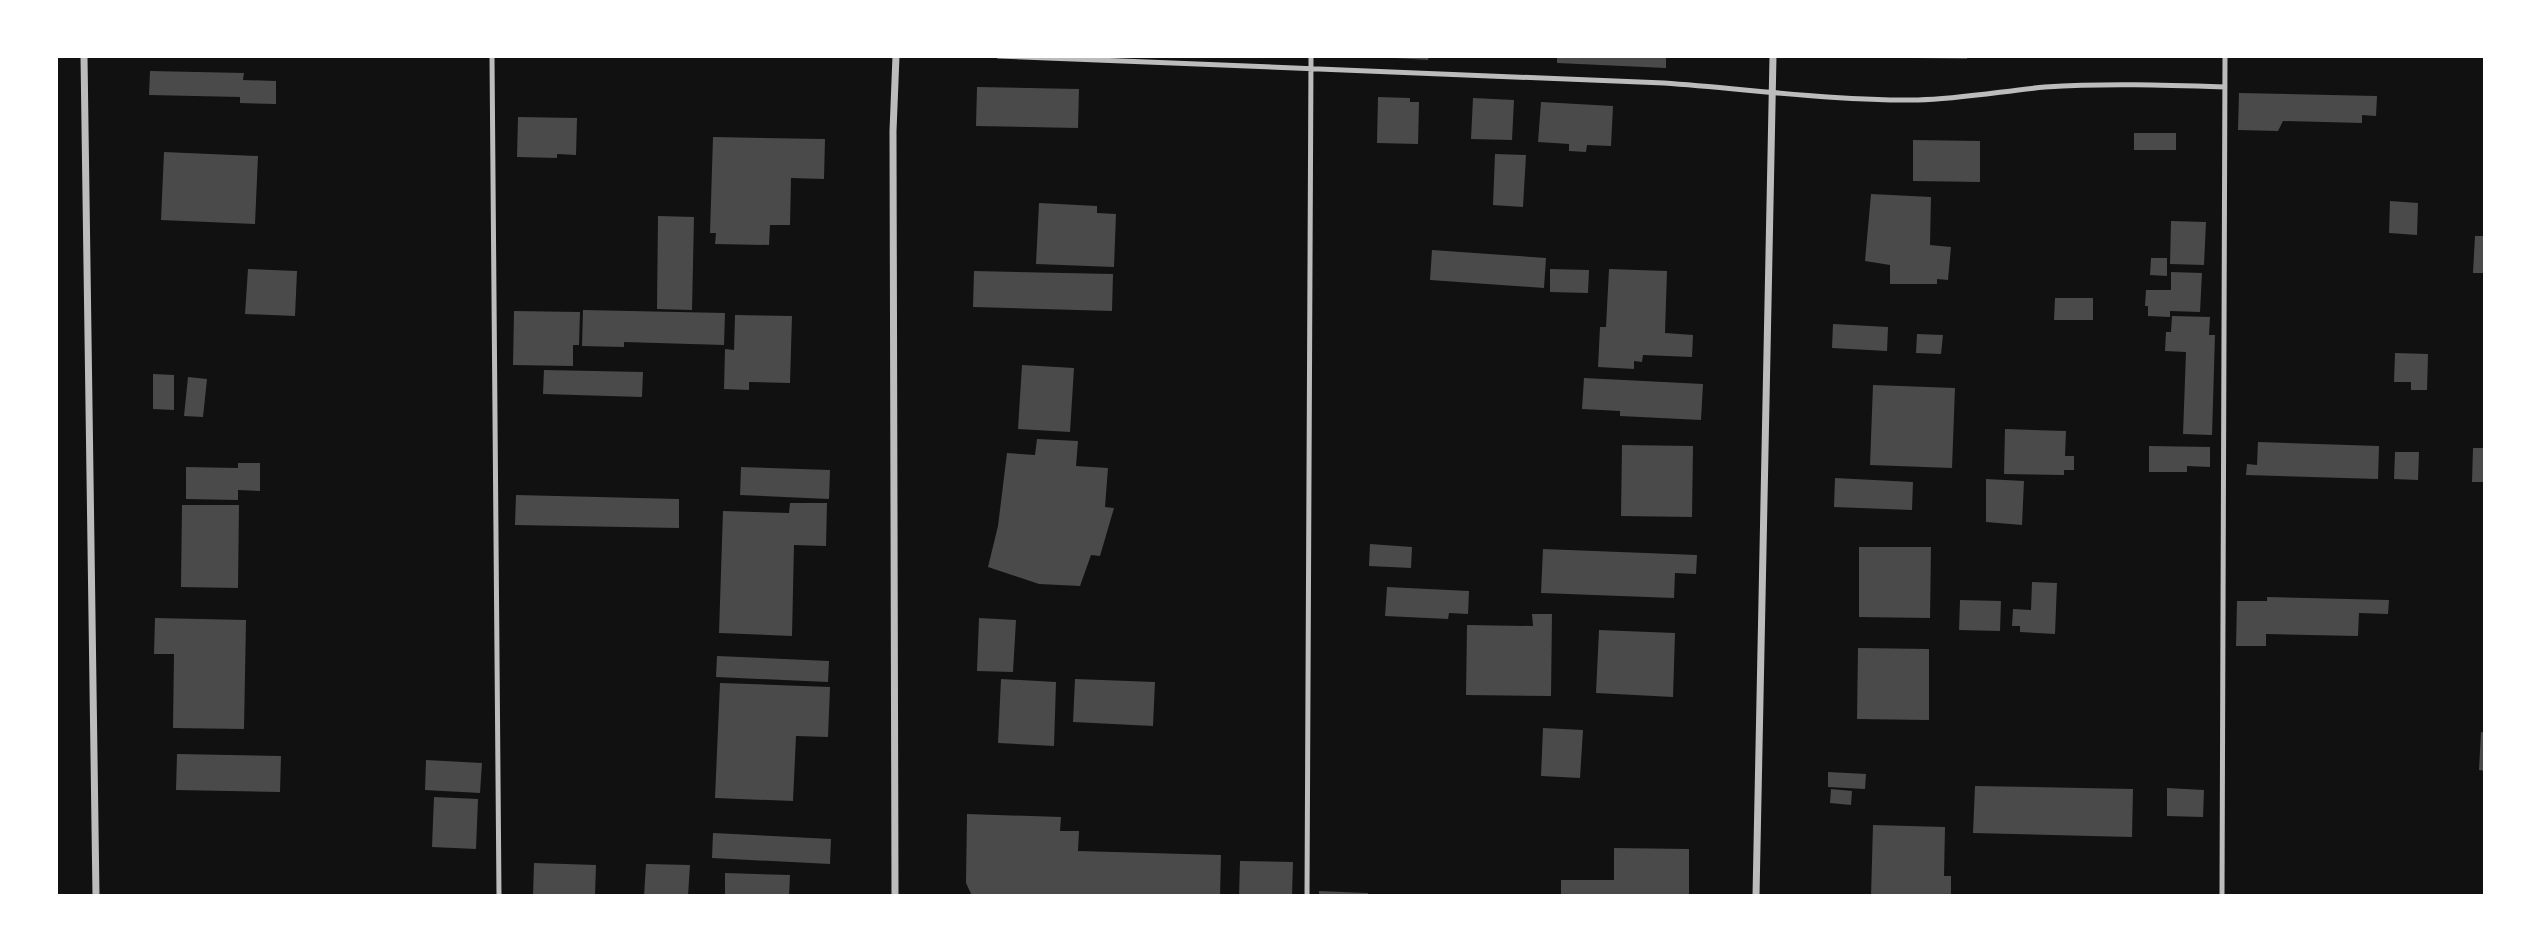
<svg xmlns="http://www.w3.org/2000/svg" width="2541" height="952" font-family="'Noto Serif',serif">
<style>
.building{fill:#4a4a4a}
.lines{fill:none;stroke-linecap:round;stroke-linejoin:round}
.service{stroke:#bcbcbc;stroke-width:5}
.minor{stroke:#bcbcbc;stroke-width:7}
</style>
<rect width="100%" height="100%" fill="#111"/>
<path class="building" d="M1395 56H1429L1428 60 1395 58Z
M1557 56H1666V68L1557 63Z
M1916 56H1967V59L1916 58Z
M150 71 244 73 243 80 276 81V104L240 103V97L149 95Z
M977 87 1079 89 1078 128 976 126Z
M2239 93 2377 96 2376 116 2362 115V123L2283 121 2278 131 2238 130Z
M1378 97 1410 98V102H1419L1418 144 1377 143Z
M1473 98 1514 100 1512 140 1471 139Z
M1541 102 1613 106 1611 146 1587 145 1586 152 1569 151V144L1538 142Z
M518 117 577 118 576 155 557 154V158L517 157Z
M2134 133H2176V150H2134Z
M713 137 825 139 824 179 791 178 790 225H770L769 245 715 244 716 233H710Z
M1913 140 1980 141V182L1913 181Z
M164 152 258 156 255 224 161 220Z
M1495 154 1526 155 1523 207 1493 205Z
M1871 194 1931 197 1930 245 1951 247 1948 280 1937 279V284H1890V265L1865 261Z
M2390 201 2418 203 2417 235 2389 233Z
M1039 203 1097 206V213L1116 214 1114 267 1036 264Z
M658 216 694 217 692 310 657 309Z
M2171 221 2206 222 2204 265 2170 264Z
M2475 236H2485V273H2473Z
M1432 250 1546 258 1544 288 1430 280Z
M2151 258H2167V276L2150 275Z
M248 269 297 271 295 316 245 314Z
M1550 269 1589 270 1588 293 1550 292Z
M1609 269 1667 271 1665 333 1693 335 1692 357 1643 355 1642 362 1634 361V369L1598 367 1600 327H1606Z
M974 271 1113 274 1112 311 973 307Z
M2171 272 2202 273 2200 312 2170 311V317L2148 316V306H2145L2146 290H2171Z
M2055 298H2093V320H2054Z
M583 310 725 313 724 345 624 342V347L582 346Z
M514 311 580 312 579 345H573V366L513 365Z
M735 315 792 316 790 383 749 382V390L724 389 725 349 734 350Z
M2172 316 2210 317 2209 335H2215L2212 435 2183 434 2186 352 2165 351 2166 332H2171Z
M1833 324 1888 327 1887 351 1832 348Z
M1917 334 1943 335 1941 354 1916 353Z
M2395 353 2428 354 2427 390H2411V382H2394Z
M1022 365 1074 368 1070 432 1018 429Z
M544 370 643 372 642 397 543 394Z
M153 374 174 375V410L153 409Z
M188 377 207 379 203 417 184 416Z
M1584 378 1703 384 1701 420 1620 416V411L1582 409Z
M1873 385 1955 388 1952 468 1870 465Z
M2005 429 2066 431 2065 456H2074V470H2064V475L2004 474Z
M1037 439 1078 441 1076 466 1108 468 1105 507 1114 508 1100 556 1091 555 1080 586 1039 584 988 567 998 526 1007 453 1035 455Z
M2258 442 2379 446 2378 479 2246 475 2247 464 2257 465Z
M1622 445 1693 446 1692 517 1621 516Z
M2149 446 2210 447V467L2187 466V472H2149Z
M2473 448H2485V482H2472Z
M2395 452H2419L2418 480 2394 479Z
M238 463H260V491L238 490V500L186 499V467L238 468Z
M741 467 830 470 829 499 740 495Z
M1835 478 1913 482 1912 510 1834 507Z
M1986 479 2024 481 2022 525 1986 522Z
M516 495 679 499V528L515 525Z
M790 503H827L826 546 794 545 792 636 719 633 723 511 789 513Z
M182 505H239L238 588 181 587Z
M1370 544 1412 547 1411 568 1369 566Z
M1859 547H1931L1930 618 1859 617Z
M1543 549 1697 555 1696 574 1675 573 1674 598 1541 593Z
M2032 582 2057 583 2055 634 2020 632V626H2012L2013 609 2031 610Z
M1387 587 1469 591 1468 614 1449 613 1448 619 1385 616Z
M2267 597 2389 600 2388 614 2359 613 2358 636 2266 634V646H2236L2237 601H2267Z
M1960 600 2001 601 2000 631 1959 630Z
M1532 614H1552L1551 696 1466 695 1467 625 1533 626Z
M155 618 246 620 244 729 173 728 174 654H154Z
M979 618 1016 620 1013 672 977 671Z
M1599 630 1675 633 1673 697 1596 693Z
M1858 648 1929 649V720L1857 719Z
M717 656 829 661 828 682 716 677Z
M1001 679 1056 682 1054 746 998 743Z
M1075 679 1155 682 1153 726 1073 722Z
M720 683 830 687 828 737 796 736 793 801 715 798Z
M1543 728 1583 730 1580 778 1541 776Z
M2481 732 2485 733V771L2479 770Z
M177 754 281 756 280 792 176 790Z
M426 760 482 763 480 793 425 790Z
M1828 772 1866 774 1865 789 1828 787Z
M1975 786 2133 789 2132 837 1973 833Z
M2167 788 2204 790 2203 817 2167 816Z
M1831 789 1852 791 1851 805 1830 803Z
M434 797 478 799 476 849 432 847Z
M967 814 1061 817 1060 831H1079L1078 851 1221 855 1220 896H972L966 883Z
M1873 825 1945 827 1944 876H1951V896H1871Z
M713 833 831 839 830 864 712 858Z
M1614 848 1689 849V896H1561V880H1614Z
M1240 861 1293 862 1292 896H1239Z
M534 863 596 865 595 896H533Z
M646 864 690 865 688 896H644Z
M725 873 790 875 789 896H725Z
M1319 891 1368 893V896H1319Z"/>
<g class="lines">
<path class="service" d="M492 56 499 896
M998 56 1664 83C1749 89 1833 101 1918 100 1961 99 2003 91 2045 87 2105 83 2165 85 2225 87
M1307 896 1311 56
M2222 896 2225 56"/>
<path class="minor" d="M84 56 96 896
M895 896 893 131 896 56
M1756 896 1773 56"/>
</g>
<rect width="2541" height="952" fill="none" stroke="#ffffff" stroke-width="116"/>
</svg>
